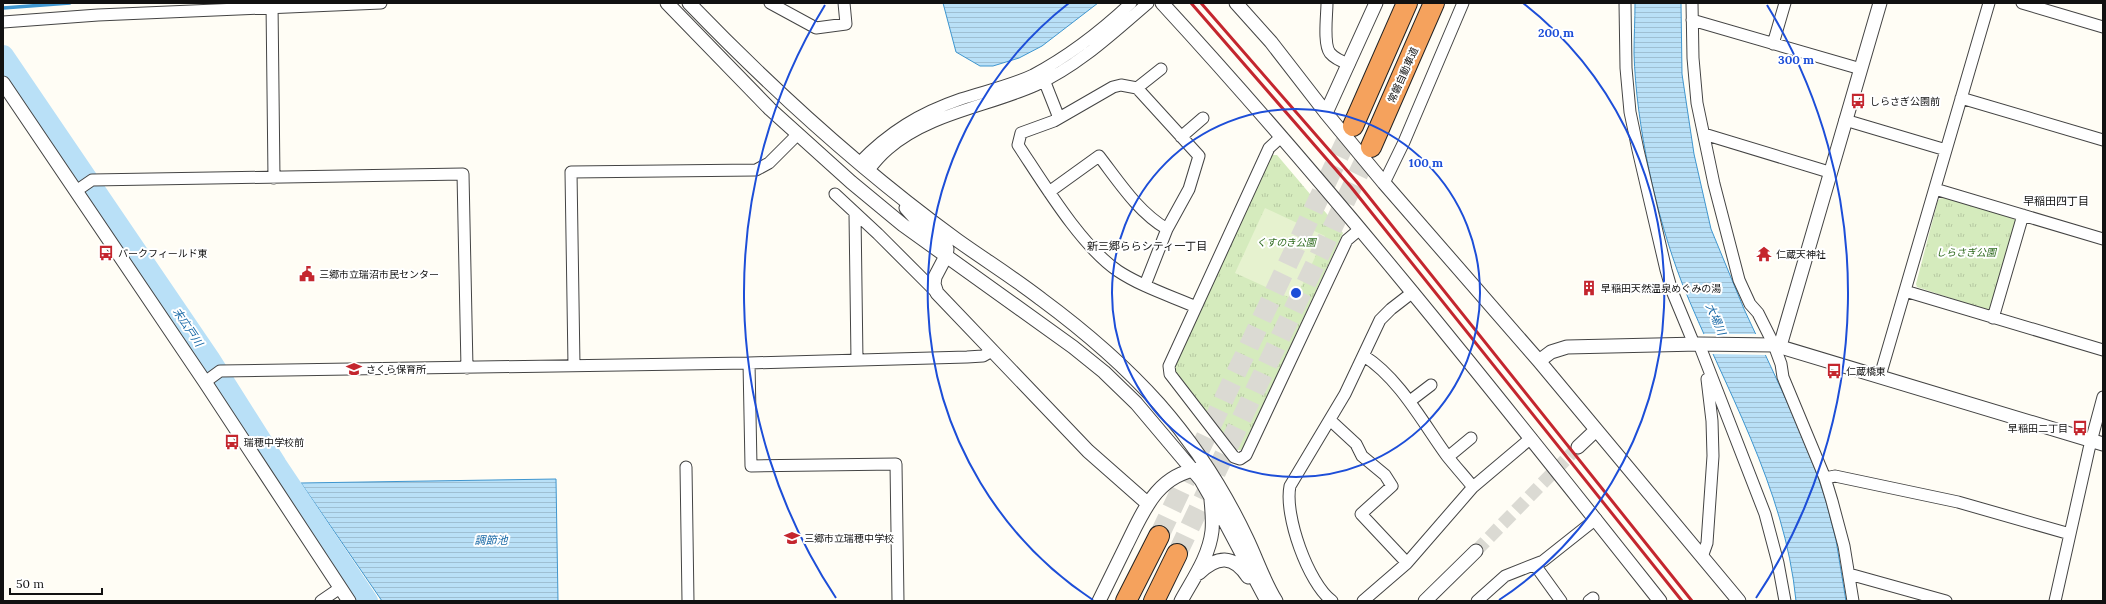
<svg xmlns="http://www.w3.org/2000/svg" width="2106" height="604" font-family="Lora,'Noto Sans JP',serif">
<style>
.park{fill:url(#park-tufts)}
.pitch{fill:#e6f2cf}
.water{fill:url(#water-rules);stroke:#3f96cf}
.pier{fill:#fffdf5}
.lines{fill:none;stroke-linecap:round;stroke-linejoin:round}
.stream{stroke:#3f96cf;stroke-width:3.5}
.river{stroke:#b9e0f7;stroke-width:22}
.tertiary-tunnel{stroke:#dbdad3;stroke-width:13;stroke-dasharray:13 6;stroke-linecap:butt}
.motorway-tunnel{stroke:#dbdad3;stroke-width:20;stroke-dasharray:20 10;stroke-linecap:butt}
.minor-casing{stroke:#444;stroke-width:13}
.tertiary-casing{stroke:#444;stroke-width:15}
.motorway-casing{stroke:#222;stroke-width:22}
.minor{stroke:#fff;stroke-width:11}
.tertiary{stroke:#fff;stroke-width:13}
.motorway{stroke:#f5a25d;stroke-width:20}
.rail{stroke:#c4262e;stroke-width:3}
.ring{fill:none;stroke:#1d4ed8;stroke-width:2}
.labels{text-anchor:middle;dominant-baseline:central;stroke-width:4;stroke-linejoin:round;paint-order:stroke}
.street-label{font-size:10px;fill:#111;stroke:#fff}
.poi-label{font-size:10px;fill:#111;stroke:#fff;text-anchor:start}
.park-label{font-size:10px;font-style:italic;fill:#2f6b1f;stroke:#fff}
.neighbourhood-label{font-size:11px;fill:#111;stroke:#fff}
.water-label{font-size:11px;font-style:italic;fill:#1768a6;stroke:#fff}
.centre{fill:#1d4ed8;stroke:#fff;stroke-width:2}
.ring-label{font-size:12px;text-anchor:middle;font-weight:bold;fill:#1d4ed8;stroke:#fff;stroke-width:4;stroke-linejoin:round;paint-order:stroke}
</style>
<defs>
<pattern id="park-tufts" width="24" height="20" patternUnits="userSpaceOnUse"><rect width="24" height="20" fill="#d5ebbd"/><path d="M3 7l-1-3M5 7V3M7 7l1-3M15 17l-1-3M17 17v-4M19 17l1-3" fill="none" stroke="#b6c8a1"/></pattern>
<pattern id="water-rules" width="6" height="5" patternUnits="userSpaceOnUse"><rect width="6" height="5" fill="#b9e0f7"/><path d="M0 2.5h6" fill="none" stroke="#9ebfd3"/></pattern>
</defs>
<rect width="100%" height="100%" fill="#fffdf5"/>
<path class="park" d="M1272 155H1277L1343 233 1242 450H1236L1176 373 1175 366Z
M1944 197 2015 218 2017 222 1993 306 1987 310 1917 287 1916 284 1938 200Z"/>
<path class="pitch" d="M1265 208 1325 236 1295 300 1235 273Z"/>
<path class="water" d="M943 3H1098L1042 46 1019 58 993 66H980L956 52Z
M1635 3H1681L1682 74 1694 154 1711 229 1744 309 1804 438 1825 497 1836 540 1846 601H1796C1785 487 1724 387 1682 283 1656 216 1636 125 1634 53 1634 37 1635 20 1635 3Z
M556 479 558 601H382L301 483Z"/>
<path class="pier" d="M1703 334H1759L1768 355 1712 354Z"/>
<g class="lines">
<path class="stream" d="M3 8 70 3"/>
<path class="river" d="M3 56 209 359 276 465 367 601"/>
<path class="tertiary-tunnel" d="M1476 551 1578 447"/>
<path class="motorway-tunnel" d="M1159 536 1353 126
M1177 554 1371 147"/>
<defs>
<path id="minor" d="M272 3 274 178
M770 3 816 28 846 24 844 3
M1327 3C1327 15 1323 44 1330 53 1335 59 1343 62 1349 64
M1625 3 1626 68 1630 112 1638 150 1666 270 1672 291 1694 344
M1692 3 1693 58 1697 103 1714 184 1739 280 1750 304 1758 313 1774 345 1781 364 1783 377 1825 478 1832 501 1844 546 1853 601
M2022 3 2103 27
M1692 20 1861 69
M3 22 98 15 381 3
M1773 44 1785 3
M1044 80 1059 118
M1137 88 1161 69
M1961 98 2103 140
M1845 120 1946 150
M1704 134 1829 172
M1181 137 1203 118
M1281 137 1269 148 1169 366 1170 374 1234 457 1240 459 1246 455 1347 240 1360 229
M859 163C889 132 920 113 961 99 985 91 1010 86 1033 75 1069 56 1101 31 1131 3
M868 171C874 163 881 155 888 149 930 113 987 107 1036 85 1078 66 1113 33 1148 3
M1384 183 1404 142 1463 3
M1935 189 2103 239
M76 191 92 180 463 174 467 368
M1049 192 1099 156C1119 182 1138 212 1167 229
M835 194 878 234 937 293
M855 214 857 360
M1145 285 1167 229 1189 189 1199 156 1137 88 1121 85 1113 87 1054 121 1021 133 1018 145C1044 184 1081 246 1118 271 1142 287 1171 296 1196 307
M1905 291 2103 350
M1993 318 2023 215
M1699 344 1765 514 1778 563 1785 601
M1364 356C1399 378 1423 423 1447 456 1455 466 1464 476 1473 487
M574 365 571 172 756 170 769 163 797 135
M1880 376 1989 3
M205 382 220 371 749 363
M1410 401 1431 385
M1330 420 1356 444 1362 456 1385 475 1392 486 1361 514 1407 563
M1448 457 1471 438
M686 467 688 601
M1825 478 1835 476 1958 502 2070 534
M1702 557 1707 543 1713 456 1712 421 1707 379
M1535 565 1561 601
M1849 574 1946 601
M321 601 340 588
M898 601 896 464 751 466 749 363 967 357 983 356 992 351
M1332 601C1308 583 1284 515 1290 486L1345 394 1380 320 1391 309 1413 292
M1363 601 1407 563 1473 487 1531 438
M1477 601 1505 576 1543 561 1596 519
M1589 601 1593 598
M2055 601 2089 449 2103 397"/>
<path id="tertiary" d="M667 3 770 109 851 182 903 225 1073 347 1104 372 1136 403 1201 480 1225 522 1267 601
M689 3C772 89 861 170 957 240 985 260 1014 278 1041 299 1083 330 1124 365 1159 404 1195 445 1224 490 1247 539 1257 560 1264 582 1276 601
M1162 3C1338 194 1499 398 1660 601
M1236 3 1271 42 1326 113 1384 183 1539 361 1739 601
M3 83 205 382 349 601
M1326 113 1376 3
M906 208 922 226 945 243 947 249 946 256 935 277 934 284 937 293 1088 451 1147 503
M1780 346 1880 3
M1539 361 1551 352 1567 347 1699 344 1774 345 2103 444
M1578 447 1596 430
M1199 573C1217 556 1233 554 1248 577
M1099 601C1108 583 1117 564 1126 546 1143 512 1157 474 1200 469
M1181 601C1193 579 1209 557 1212 531 1213 521 1212 510 1211 500
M1425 601 1476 551"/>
<path id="motorway" d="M1353 126 1407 3
M1371 147 1434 3
M1126 601 1159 536
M1154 601 1177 554"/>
</defs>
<use href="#minor" class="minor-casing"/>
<use href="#tertiary" class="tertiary-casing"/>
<use href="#motorway" class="motorway-casing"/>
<use href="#minor" class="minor"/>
<use href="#tertiary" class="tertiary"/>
<use href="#motorway" class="motorway"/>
<path class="rail" d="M1191 3 1351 187 1682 601
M1201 3 1357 182 1692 601"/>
</g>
<g class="ring">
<circle cx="1296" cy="293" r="184"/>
<path d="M1093 600A368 368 0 0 1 1069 3M1523 3A368 368 0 0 1 1499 600"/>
<path d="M836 598A552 552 0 0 1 825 5M1767 5A552 552 0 0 1 1756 598"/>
</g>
<defs>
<symbol id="bus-bare" viewBox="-9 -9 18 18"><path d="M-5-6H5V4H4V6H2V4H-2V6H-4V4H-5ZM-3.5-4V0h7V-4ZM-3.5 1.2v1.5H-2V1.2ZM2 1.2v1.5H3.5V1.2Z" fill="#c4262e" stroke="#fff" stroke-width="2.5" paint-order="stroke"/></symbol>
<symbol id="temple-bare" viewBox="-9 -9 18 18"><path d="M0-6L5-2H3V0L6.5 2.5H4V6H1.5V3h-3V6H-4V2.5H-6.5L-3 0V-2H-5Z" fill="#c4262e" stroke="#fff" stroke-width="2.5" paint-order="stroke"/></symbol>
<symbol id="civic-bare" viewBox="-9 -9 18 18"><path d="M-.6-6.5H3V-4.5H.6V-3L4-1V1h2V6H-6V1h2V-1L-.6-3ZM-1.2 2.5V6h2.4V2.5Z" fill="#c4262e" stroke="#fff" stroke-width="2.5" paint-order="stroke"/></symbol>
<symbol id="building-bare" viewBox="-9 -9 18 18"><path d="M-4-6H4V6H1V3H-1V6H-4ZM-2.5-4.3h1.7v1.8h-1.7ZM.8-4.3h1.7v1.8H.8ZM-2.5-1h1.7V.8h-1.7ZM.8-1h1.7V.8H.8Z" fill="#c4262e" stroke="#fff" stroke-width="2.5" paint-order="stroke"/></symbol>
<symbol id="school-bare" viewBox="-9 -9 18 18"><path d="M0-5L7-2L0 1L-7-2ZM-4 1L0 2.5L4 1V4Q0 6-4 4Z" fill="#c4262e" stroke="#fff" stroke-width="2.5" paint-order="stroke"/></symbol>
</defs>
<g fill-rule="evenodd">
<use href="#bus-bare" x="1847" y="90" width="22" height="22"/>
<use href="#bus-bare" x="95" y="242" width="22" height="22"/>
<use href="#temple-bare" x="1753" y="243" width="22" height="22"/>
<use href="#civic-bare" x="296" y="263" width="22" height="22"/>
<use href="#building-bare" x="1578" y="277" width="22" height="22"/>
<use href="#school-bare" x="343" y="358" width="22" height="22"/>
<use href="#bus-bare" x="1823" y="360" width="22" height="22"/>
<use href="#bus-bare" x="2069" y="417" width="22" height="22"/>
<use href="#bus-bare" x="221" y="431" width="22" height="22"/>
<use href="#school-bare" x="781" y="527" width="22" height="22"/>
</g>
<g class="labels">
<g class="street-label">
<text transform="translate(1403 75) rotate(-66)">常磐自動車道</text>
</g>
<g class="poi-label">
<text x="1870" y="101">しらさぎ公園前</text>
<text x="118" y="253">パークフィールド東</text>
<text x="1776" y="254">仁蔵天神社</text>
<text x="319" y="274">三郷市立瑞沼市民センター</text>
<text x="1601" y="288">早稲田天然温泉めぐみの湯</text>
<text x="366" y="369">さくら保育所</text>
<text x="1846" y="371">仁蔵橋東</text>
<text x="2068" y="428" text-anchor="end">早稲田二丁目</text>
<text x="244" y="442">瑞穂中学校前</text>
<text x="804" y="538">三郷市立瑞穂中学校</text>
</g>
<g class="park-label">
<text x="1286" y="242">くすのき公園</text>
<text x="1966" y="252">しらさぎ公園</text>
</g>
<g class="neighbourhood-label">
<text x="2056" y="201">早稲田四丁目</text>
<text x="1147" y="246">新三郷ららシティ一丁目</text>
</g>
<g class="water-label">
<text transform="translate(1716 319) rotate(67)">大場川</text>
<text transform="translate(188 327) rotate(56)">末広戸川</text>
<text x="491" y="540">調節池</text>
</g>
</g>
<circle cx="1296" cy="293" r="6" class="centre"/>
<g class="ring-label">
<text x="1556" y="37">200 m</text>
<text x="1796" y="64">300 m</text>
<text x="1426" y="167">100 m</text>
</g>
<rect width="2106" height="604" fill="none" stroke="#111111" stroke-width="8"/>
<path d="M10 588v6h92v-6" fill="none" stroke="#111111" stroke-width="2"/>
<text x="16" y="588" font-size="12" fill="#111111" stroke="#ffffff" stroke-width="3" paint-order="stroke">50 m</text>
</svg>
